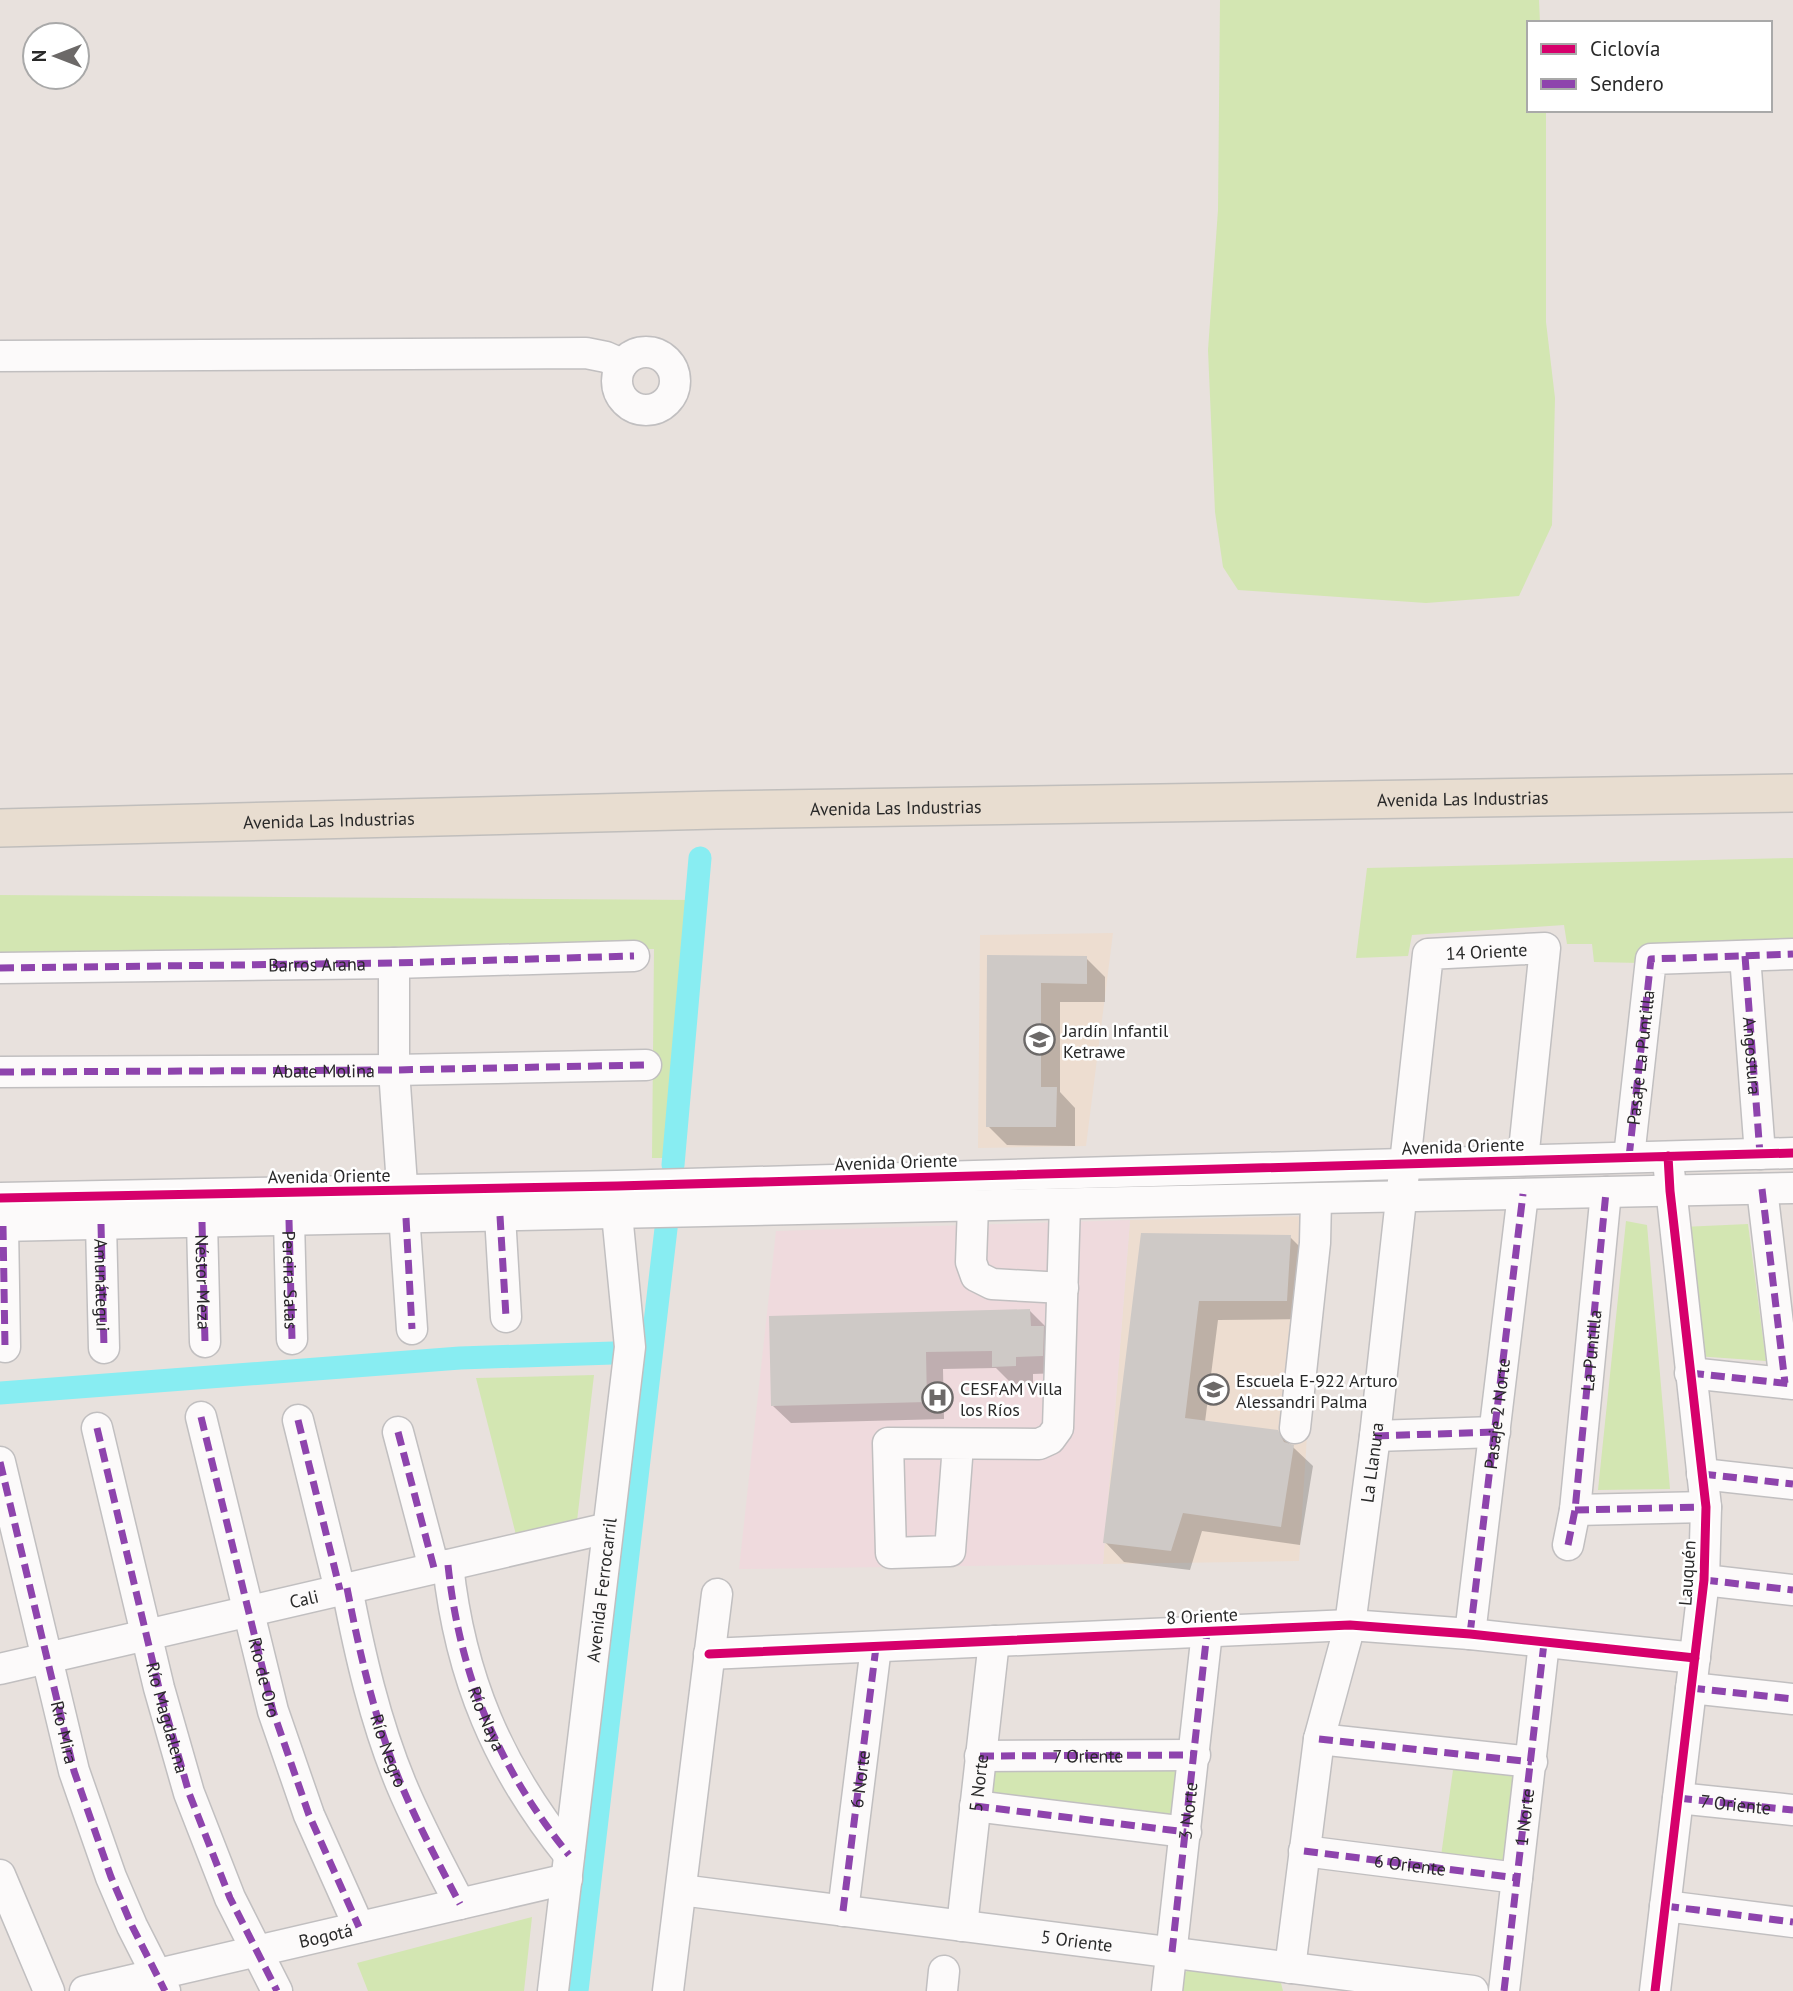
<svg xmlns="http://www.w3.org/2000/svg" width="1793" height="1991" font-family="'PT Sans',sans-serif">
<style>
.education{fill:#edddd0}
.medical{fill:#efdadd}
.green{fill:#d3e6b2}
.shadow{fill:#0003}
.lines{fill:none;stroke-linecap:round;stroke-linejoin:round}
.canal{stroke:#88edf2;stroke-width:23}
.building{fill:#cec9c6}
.minor-casing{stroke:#c1bfc0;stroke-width:33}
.major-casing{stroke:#c0bebc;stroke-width:40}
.minor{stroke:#fcfafa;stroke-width:30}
.major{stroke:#e8ddd0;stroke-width:37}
.quiet{stroke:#8e44ad;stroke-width:7;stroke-dasharray:14 7;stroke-linecap:butt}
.cycleway-casing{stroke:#fff;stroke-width:13}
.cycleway{stroke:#d6006c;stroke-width:9}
.labels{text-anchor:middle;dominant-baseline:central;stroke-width:5;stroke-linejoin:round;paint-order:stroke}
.street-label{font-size:18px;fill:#292929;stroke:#fff}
.poi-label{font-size:18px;fill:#292929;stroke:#fff;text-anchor:start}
</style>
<rect width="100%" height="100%" fill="#e8e1dd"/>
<path class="education" d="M1113 933 1086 1146 978 1148 980 935Z
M1321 1216 1299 1561 1103 1564 1130 1220Z"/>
<path class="medical" d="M1130 1220 1103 1564 739 1569 776 1231Z"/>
<path class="green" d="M1220 0H1539L1540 23H1529V110H1546V322L1555 398 1552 525 1519 596 1426 603 1238 590 1223 567 1215 512 1208 350 1218 210Z
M1793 858V943L1640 963 1594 962 1592 944H1567L1564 925 1412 935 1408 956 1356 958 1367 868Z
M0 895 697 900 673 1158H652L654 949 0 957Z
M1626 1221 1647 1225 1670 1489 1598 1490Z
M1748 1224 1766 1361 1696 1356 1682 1227Z
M594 1375 577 1521 516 1535 476 1378Z
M1454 1763 1510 1773 1518 1782 1509 1855 1499 1862 1441 1856Z
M1183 1764 1177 1821 990 1799 994 1765Z
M532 1917 524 1991H368L357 1963Z
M1191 1969 1280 1979 1283 1991H1176L1178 1976Z"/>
<path class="shadow" d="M989 957 1086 958 1105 977V1002H1060V1092L1075 1108V1146L1007 1145 988 1126Z
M1142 1235 1290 1237 1309 1256 1305 1319 1218 1320 1205 1422 1277 1432 1313 1466 1300 1545 1202 1531 1190 1570 1124 1562 1105 1542Z
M1029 1310 1047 1328 1060 1373 1033 1374V1383L1012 1384 996 1368 943 1369 944 1419 791 1423 773 1406Z"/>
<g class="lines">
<path class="canal" d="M673 1165 700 858
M0 1393 460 1358 643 1352
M577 1991 669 1203"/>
</g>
<path class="building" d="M987 955 1087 956V984L1041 983V1087H1057L1056 1127H986Z
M1141 1233 1291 1235 1287 1301H1199L1185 1418 1278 1430 1284 1442 1294 1445 1281 1527 1183 1513 1171 1551 1103 1543Z
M1030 1309 1031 1326H1044L1043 1356 1016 1357V1366L992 1367V1351L926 1352 927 1402 771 1406 769 1316Z"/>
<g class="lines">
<defs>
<g id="minor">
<circle cx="646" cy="381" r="29"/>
<path d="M0 356 586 353 606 357 622 364"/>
<path id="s1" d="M1745 956 1760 1154"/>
<path d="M394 963V1070L412 1329"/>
<path id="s2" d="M0 968 394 963 634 956"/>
<path id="s3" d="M0 1072 394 1070 646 1065"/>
<path d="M1629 1157 1651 959 1793 954"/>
<path d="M1762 1189 1785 1383"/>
<path d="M0 1198 617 1186 1793 1153"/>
<path d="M973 1206 971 1262 976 1276 992 1284 1063 1288"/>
<path d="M500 1216 506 1317"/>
<path d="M289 1220 292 1339"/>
<path d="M202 1222 205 1342"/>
<path id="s4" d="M101 1224 104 1348"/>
<path d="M0 1226 1793 1188"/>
<path d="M3 1226 5 1347"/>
<path d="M1690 1373 1793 1384"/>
<path id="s5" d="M201 1417 273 1711 309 1815 359 1927"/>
<path d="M298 1420 340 1590"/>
<path id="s6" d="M97 1428 159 1688 189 1793 230 1898 277 1991"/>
<path d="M1295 1428 1315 1243 1316 1199"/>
<path d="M398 1432 434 1568"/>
<path d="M1375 1436 1495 1432"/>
<path d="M958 1445 950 1551 891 1553 888 1443 1039 1444 1050 1439 1058 1428 1065 1204"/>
<path id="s7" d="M0 1462 74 1771 111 1877 132 1926 165 1991"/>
<path d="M1702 1474 1793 1484"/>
<path d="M1575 1510 1706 1507"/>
<path id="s8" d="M1568 1545 1575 1510 1606 1192"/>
<path d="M448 1565C460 1677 498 1767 569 1855"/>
<path d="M1704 1580 1793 1590"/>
<path id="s9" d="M347 1588C360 1655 375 1721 401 1784 418 1825 439 1864 460 1904"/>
<path d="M1470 1634 1523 1194"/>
<path d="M709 1654 1350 1625 1470 1634 1695 1658"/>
<path id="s10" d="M0 1669 608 1528"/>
<path d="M1691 1688 1793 1699"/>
<path d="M1319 1739 1532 1762"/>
<path d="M980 1756 1195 1755"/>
<path id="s11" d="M1678 1798 1793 1810"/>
<path d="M975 1806 1186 1832"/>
<path id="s12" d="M1304 1851 1517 1878"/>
<path d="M0 1875 49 1991"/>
<path id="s13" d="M681 1890 1473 1991"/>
<path d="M1665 1906 1793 1922"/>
<path d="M843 1911 876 1647"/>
<path id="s14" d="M962 1926 994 1641"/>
<path id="s15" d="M1290 1968 1319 1739 1350 1625 1375 1436 1428 954 1545 948 1523 1160"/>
<path id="s16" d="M85 1991 567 1879"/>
<path id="s17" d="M553 1991 630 1347 617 1214V1195"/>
<path d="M668 1991 717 1594"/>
<path d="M942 1991 944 1971"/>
<path d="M1167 1991 1207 1632"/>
<path id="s18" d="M1504 1991 1544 1643"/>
<path d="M1655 1991 1704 1580 1706 1507 1669 1170"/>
</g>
<g id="major">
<path id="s19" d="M0 828 716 810 1793 793"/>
</g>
</defs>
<use href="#minor" class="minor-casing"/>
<use href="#major" class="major-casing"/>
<use href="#minor" class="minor"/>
<use href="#major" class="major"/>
<g class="quiet">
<path d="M1745 956 1760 1154"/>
<path d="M0 968 394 963 634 956"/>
<path d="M0 1072 394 1070 646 1065"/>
<path id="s20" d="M1629 1157 1651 959 1793 954"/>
<path d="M1762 1189 1785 1383"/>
<path d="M500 1216 506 1317"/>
<path d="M406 1218 412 1329"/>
<path id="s21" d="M289 1220 292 1339"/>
<path id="s22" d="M202 1222 205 1342"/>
<path d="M101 1224 104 1348"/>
<path d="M3 1226 5 1347"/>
<path d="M1690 1373 1791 1384"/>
<path d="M201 1417 273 1711 309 1815 359 1927"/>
<path d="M298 1420 340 1590"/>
<path d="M97 1428 159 1688 189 1793 230 1898 277 1991"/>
<path d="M398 1432 434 1568"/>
<path d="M1375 1436 1495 1432"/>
<path d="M0 1462 74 1771 111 1877 132 1926 165 1991"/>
<path d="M1702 1474 1793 1484"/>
<path d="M1575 1510 1706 1507"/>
<path d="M1568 1545 1575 1510 1606 1192"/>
<path id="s23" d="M448 1565C460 1677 498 1767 569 1855"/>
<path d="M1704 1580 1793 1590"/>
<path d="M347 1588C360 1655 375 1721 401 1784 418 1825 439 1864 460 1904"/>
<path id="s24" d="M1470 1634 1523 1194"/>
<path d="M1691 1688 1793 1699"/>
<path d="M1319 1739 1532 1762"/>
<path id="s25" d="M980 1756 1195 1755"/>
<path d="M1678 1798 1793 1810"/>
<path d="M975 1806 1186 1832"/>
<path d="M1304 1851 1517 1878"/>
<path d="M1665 1906 1793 1922"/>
<path id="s26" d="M843 1911 876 1647"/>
<path id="s27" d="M1172 1952 1207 1632"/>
<path d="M1504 1991 1544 1643"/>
</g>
<defs>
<path id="cycleway" d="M0 1198 617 1186 1793 1153
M709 1654 1350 1625 1470 1634 1695 1658
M1655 1991 1704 1580 1706 1507 1670 1191 1668 1156"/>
</defs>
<use href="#cycleway" class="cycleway-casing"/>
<use href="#cycleway" class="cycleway"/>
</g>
<defs>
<symbol id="school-ring" viewBox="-11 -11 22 22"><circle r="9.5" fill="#fff" stroke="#6c6968" stroke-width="1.5"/><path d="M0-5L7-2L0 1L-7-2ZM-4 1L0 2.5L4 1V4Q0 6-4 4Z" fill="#6c6968"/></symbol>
<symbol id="hospital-ring" viewBox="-11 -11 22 22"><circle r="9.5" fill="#fff" stroke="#6c6968" stroke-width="1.5"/><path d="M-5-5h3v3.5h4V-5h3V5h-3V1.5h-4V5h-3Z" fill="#6c6968"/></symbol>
</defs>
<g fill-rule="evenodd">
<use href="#school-ring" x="1022" y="1022" width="35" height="35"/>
<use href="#school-ring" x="1196" y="1372" width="35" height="35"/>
<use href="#hospital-ring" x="920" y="1380" width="35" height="35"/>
</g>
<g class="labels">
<g class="street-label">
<text stroke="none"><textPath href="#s19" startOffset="1463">Avenida Las Industrias</textPath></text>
<text stroke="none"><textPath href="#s19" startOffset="896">Avenida Las Industrias</textPath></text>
<text stroke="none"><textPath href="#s19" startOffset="329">Avenida Las Industrias</textPath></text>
<text stroke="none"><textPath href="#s15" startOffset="1083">14 Oriente</textPath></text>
<text stroke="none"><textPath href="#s2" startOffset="317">Barros Arana</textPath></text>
<text stroke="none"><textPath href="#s1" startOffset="100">Angostura</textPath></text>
<text stroke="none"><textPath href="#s20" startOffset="100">Pasaje La Puntilla</textPath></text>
<text stroke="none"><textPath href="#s3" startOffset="324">Abate Molina</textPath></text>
<text transform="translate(1463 1146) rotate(-2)">Avenida Oriente</text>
<text transform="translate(896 1162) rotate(-2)">Avenida Oriente</text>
<text transform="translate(329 1176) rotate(-1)">Avenida Oriente</text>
<text stroke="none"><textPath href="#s21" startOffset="60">Pereira Salas</textPath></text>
<text stroke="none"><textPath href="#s22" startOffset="60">Néstor Meza</textPath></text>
<text stroke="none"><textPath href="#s4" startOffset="61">Amunátegui</textPath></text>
<text stroke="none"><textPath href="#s8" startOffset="196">La Puntilla</textPath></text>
<text stroke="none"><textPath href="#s24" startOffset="222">Pasaje 2 Norte</textPath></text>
<text stroke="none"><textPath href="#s15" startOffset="513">La Llanura</textPath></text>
<text transform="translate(1687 1573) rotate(-86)">Lauquén</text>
<text stroke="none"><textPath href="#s17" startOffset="404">Avenida Ferrocarril</textPath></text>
<text stroke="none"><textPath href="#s10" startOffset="312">Cali</textPath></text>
<text transform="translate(1202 1616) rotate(-3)">8 Oriente</text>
<text stroke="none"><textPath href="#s5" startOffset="268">Río de Oro</textPath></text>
<text stroke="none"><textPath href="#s6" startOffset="298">Río Magdalena</textPath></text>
<text stroke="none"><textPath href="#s23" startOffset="159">Río Naya</textPath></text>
<text stroke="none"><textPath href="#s7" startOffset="278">Río Mira</textPath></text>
<text stroke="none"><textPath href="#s9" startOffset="168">Río Negro</textPath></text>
<text stroke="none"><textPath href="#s25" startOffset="108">7 Oriente</textPath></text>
<text stroke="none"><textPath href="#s26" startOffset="133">6 Norte</textPath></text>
<text stroke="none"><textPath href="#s14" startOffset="144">5 Norte</textPath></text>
<text stroke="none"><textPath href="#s11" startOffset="58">7 Oriente</textPath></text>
<text stroke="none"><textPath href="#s27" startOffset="142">3 Norte</textPath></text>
<text stroke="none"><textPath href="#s18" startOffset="175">1 Norte</textPath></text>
<text stroke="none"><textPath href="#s12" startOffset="107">6 Oriente</textPath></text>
<text stroke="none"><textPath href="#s16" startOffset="247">Bogotá</textPath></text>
<text stroke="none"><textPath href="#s13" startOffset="399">5 Oriente</textPath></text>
</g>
<g class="poi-label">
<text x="1063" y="1030">Jardín Infantil<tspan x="1063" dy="21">Ketrawe</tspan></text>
<text x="1236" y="1380">Escuela E-922 Arturo<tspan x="1236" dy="21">Alessandri Palma</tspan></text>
<text x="960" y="1388">CESFAM Villa<tspan x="960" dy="21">los Ríos</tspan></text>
</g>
</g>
<rect x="1527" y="21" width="245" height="91" fill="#ffffff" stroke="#a9a9a9" stroke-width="2"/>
<rect x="1541" y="44" width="35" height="10" fill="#d6006c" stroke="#a9a9a9" stroke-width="2"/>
<text x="1590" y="56" font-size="21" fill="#292929">Ciclovía</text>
<rect x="1541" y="79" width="35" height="10" fill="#8e44ad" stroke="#a9a9a9" stroke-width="2"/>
<text x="1590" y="91" font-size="21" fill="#292929">Sendero</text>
<g transform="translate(56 56) rotate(270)"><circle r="33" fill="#ffffff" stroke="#a9a9a9" stroke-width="2"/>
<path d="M0-5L12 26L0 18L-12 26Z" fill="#6c6968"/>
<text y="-10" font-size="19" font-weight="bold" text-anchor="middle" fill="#292929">N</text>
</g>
</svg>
